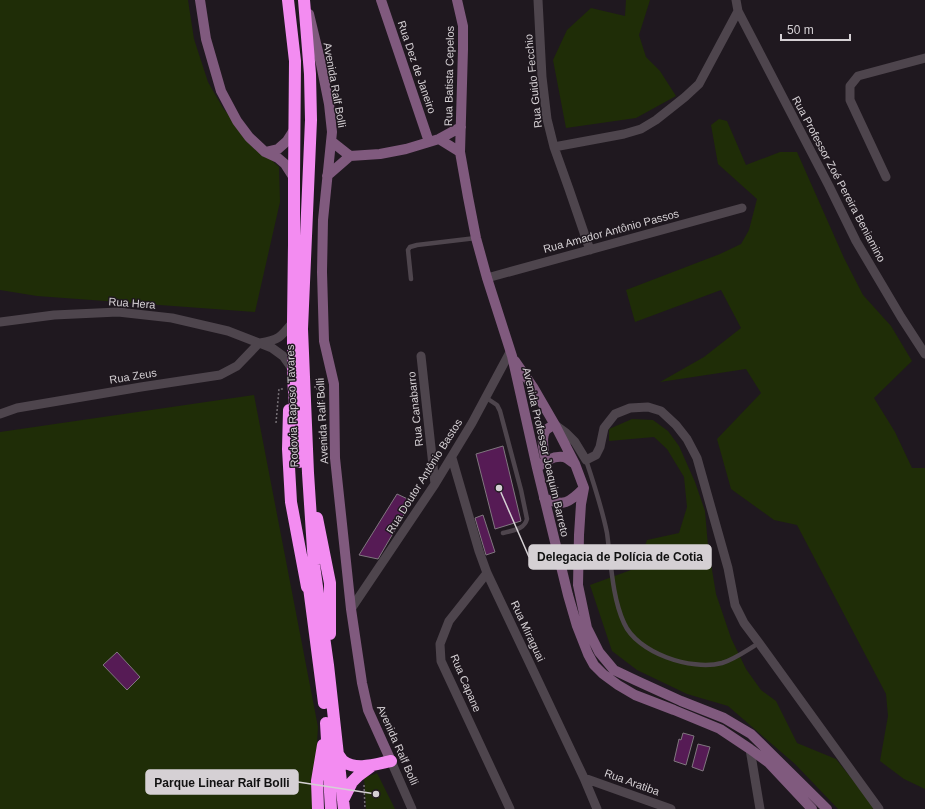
<svg xmlns="http://www.w3.org/2000/svg" width="925" height="809" font-family="Helvetica,sans-serif">
<style>
.green{fill:#1f2d07}
.building{fill:#561b55;stroke:#80777f}
.lines{fill:none;stroke-linecap:round;stroke-linejoin:round}
.path{stroke:#756f75;stroke-width:1.5;stroke-dasharray:2 2;stroke-linecap:butt}
.lane{stroke:#4e454d;stroke-width:4.5}
.street{stroke:#4e454d;stroke-width:9}
.secondary{stroke:#805a7e;stroke-width:10}
.highway{stroke:#f38cf1;stroke-width:12}
.labels{text-anchor:middle;dominant-baseline:central;stroke-width:3;stroke-linejoin:round;paint-order:stroke}
.street-label{font-size:11px;fill:#d5d0d4;stroke:#1f181f}
.leader{fill:none;stroke:#d5d0d4;stroke-width:1.5}
.callout-dot{fill:#d5d0d4;stroke:#1f181f;stroke-width:1.5}
.callout{fill:#d5d0d4;stroke:#d5d0d4;stroke-width:1.5}
.callout-label{font-size:12px;text-anchor:middle;font-weight:bold;fill:#111}
</style>
<rect width="100%" height="100%" fill="#1f181f"/>
<path class="green" d="M0 0H188L194 39 208 82 223 108 243 133 279 167 280 202 255 312 37 296 0 290Z
M626 0H650L639 35 646 57 660 71 676 96 636 118 566 128 553 60 567 30 591 8 625 16Z
M719 119 727 121 746 165 780 152H797L844 258 863 295 891 326 912 361 874 398 895 432 912 468H925V789L904 779 880 761 888 716 886 694 797 525 774 520 731 489 717 439 761 393 746 369 660 382 704 357 741 328 721 290 635 322 626 290 720 254 741 244 749 230 757 199 718 164 711 125Z
M254 395 318 727 313 809H0V432Z
M632 419 653 420 668 431 679 446 695 482 705 511 708 546 716 594 731 638 746 669 761 690 776 701 797 743 836 759 876 809H838L795 764 728 706 687 694 637 670 612 651 590 585 631 570 654 567 641 557 647 540 679 533 687 507 684 477 667 449 654 437 609 441V429Z
M377 773 395 809H366L364 778Z"/>
<path class="building" d="M503 446 521 521 495 529 476 454Z
M397 494 412 501 378 559 359 555Z
M483 515 495 552 486 555 475 518Z
M117 652 140 677 127 690 103 665Z
M683 733 694 736 686 765 674 761 679 739 681 740Z
M698 744 710 747 703 771 692 767Z"/>
<g class="lines">
<path class="path" d="M314 387H317L319 407H323L321 386 325 387
M276 423 279 389H284
M364 785 365 809"/>
<path class="lane" d="M411 279 408 250 410 247 417 245 476 238
M485 397 497 405 500 411 521 490 527 519C524 530 513 530 503 533
M586 460C594 484 602 508 607 533 611 562 612 597 624 623 637 653 691 671 722 663 735 659 747 650 759 643"/>
<path class="street" d="M538 0 542 77 547 119 554 147 569 189 590 250
M738 11 829 186 856 241 901 317 925 354
M554 147 624 134 641 129 656 120 685 97 699 84 738 11 736 0
M886 177 850 100V86L858 76 925 58
M487 278 742 208
M0 322 54 315 118 312 172 318 228 331 272 348 283 356 293 370
M260 343C279 340 281 337 293 322
M421 356 435 484
M0 414 17 408 141 387 220 375 237 366 259 343
M555 425 566 433 575 442 586 460 596 455 600 447 604 428 615 414 630 408 648 407 661 411 676 425 687 439 697 458 728 568 735 605 744 623 759 643 879 809
M452 458 479 551 487 573 584 778 597 809
M487 573 449 621 440 644 441 661 510 809
M351 609 435 484 472 423 510 352
M750 749 760 809
M391 761 412 809
M584 778 671 809"/>
<path class="secondary" d="M200 0 206 39 221 91 237 121 249 137 265 152 278 158 285 164 294 178
M381 0 429 142
M457 0 463 26V49L460 152 468 197 476 238 487 278 512 356 537 468 568 595 577 626 588 654 594 665 603 674 618 685 635 695 674 710 720 729 750 749 769 763 812 809
M309 14 321 64 329 104 332 132 323 220 322 272 324 341 334 384 335 458 351 609 362 683 368 710 391 761
M439 139 460 152
M331 141 350 156
M265 152 278 149 287 141 294 130
M327 176 350 156 380 154 406 149 439 139 461 127
M515 361 533 387 555 425 575 464 584 488 581 504 579 535 578 585 587 628 599 652 614 670 635 680 681 701 724 718 751 734 827 809
M546 461C544 452 540 438 546 430 548 428 552 426 555 425
M537 468C544 462 553 455 564 457 567 458 572 462 575 464
M544 498C564 507 569 503 584 488"/>
<path class="highway" d="M288 0 295 61 294 178V245L293 322V377L299 462
M304 0 310 74 311 120 302 329 308 473 314 565 328 665 344 809
M289 410 288 449 291 502 307 587
M317 518 330 583V634
M308 580 324 703
M326 723 331 809
M337 753C339 755 341 759 343 761 356 771 376 764 391 761
M343 800 352 782 358 776 373 765
M318 809 317 781 323 745"/>
</g>
<g class="labels">
<g class="street-label">
<text transform="translate(417 67) rotate(71)">Rua Dez de Janeiro</text>
<text transform="translate(449 76) rotate(-89)">Rua Batista Cepelos</text>
<text transform="translate(533 81) rotate(-96)">Rua Guido Fecchio</text>
<text transform="translate(335 85) rotate(80)">Avenida Ralf Bolli</text>
<text transform="translate(839 179) rotate(62)">Rua Professor Zoé Pereira Beniamino</text>
<text transform="translate(611 231) rotate(-15)">Rua Amador Antônio Passos</text>
<text transform="translate(132 303) rotate(4)">Rua Hera</text>
<text transform="translate(133 376) rotate(-9)">Rua Zeus</text>
<text transform="translate(292 406) rotate(-92)">Rodovia Raposo Tavares</text>
<text transform="translate(415 409) rotate(-96)">Rua Canabarro</text>
<text transform="translate(322 421) rotate(-93)">Avenida Ralf Bolli</text>
<text transform="translate(546 452) rotate(77)">Avenida Professor Joaquim Barreto</text>
<text transform="translate(424 476) rotate(-58)">Rua Doutor Antônio Bastos</text>
<text transform="translate(528 631) rotate(65)">Rua Miraguai</text>
<text transform="translate(466 683) rotate(67)">Rua Capane</text>
<text transform="translate(398 745) rotate(66)">Avenida Ralf Bolli</text>
<text transform="translate(632 782) rotate(20)">Rua Aratiba</text>
</g>
</g>
<path class="leader" d="M499 488L529 557M376 794L298 782"/>
<g class="callout-dot">
<circle cx="499" cy="488" r="4"/>
<circle cx="376" cy="794" r="4"/>
</g>
<g class="callout">
<rect x="529" y="545" width="182" height="24" rx="4"/>
<rect x="146" y="770" width="152" height="24" rx="4"/>
</g>
<g class="callout-label">
<text x="620" y="561">Delegacia de Polícia de Cotia</text>
<text x="222" y="787">Parque Linear Ralf Bolli</text>
</g>
<path d="M781 34v6h69v-6" fill="none" stroke="#d5d0d4" stroke-width="2"/>
<text x="787" y="34" font-size="12" fill="#d5d0d4" stroke="#1f181f" stroke-width="3" paint-order="stroke">50 m</text>
</svg>
